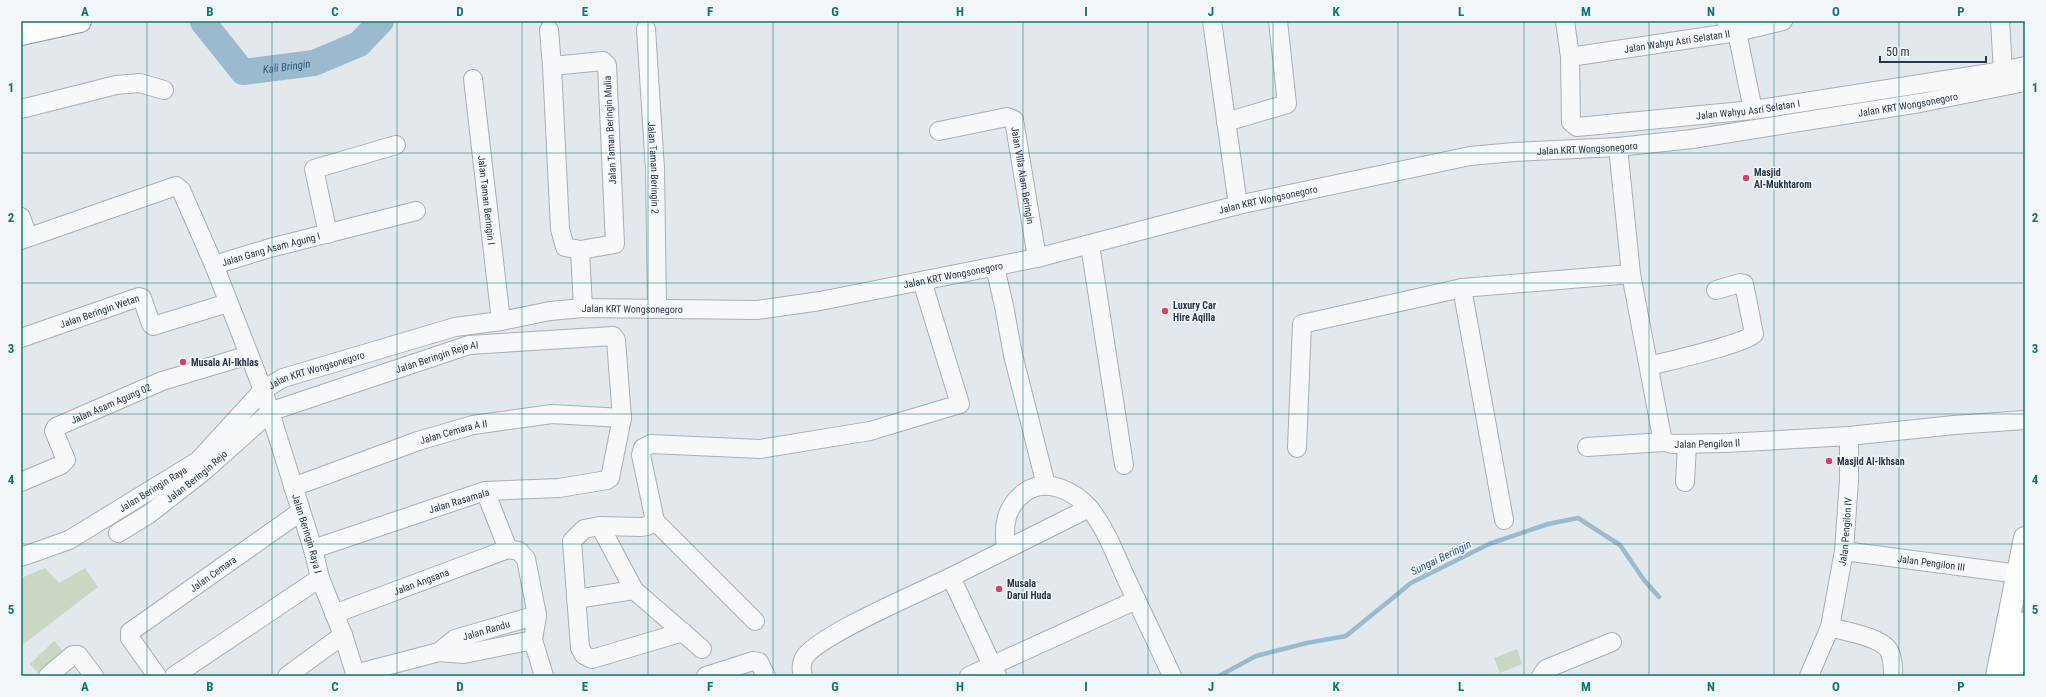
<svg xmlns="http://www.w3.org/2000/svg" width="2046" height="697" font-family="'Roboto Condensed',sans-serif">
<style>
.green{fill:#cad7c4}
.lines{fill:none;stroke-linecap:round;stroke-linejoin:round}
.stream{stroke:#9cbacf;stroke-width:4.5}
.river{stroke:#9cbacf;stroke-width:26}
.minor-casing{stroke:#a7afb7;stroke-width:20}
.major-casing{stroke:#a1adb9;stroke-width:24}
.highway-casing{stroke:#8997a4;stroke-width:24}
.minor{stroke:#f6f8fa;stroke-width:18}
.major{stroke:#fff;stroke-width:22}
.highway{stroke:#fff;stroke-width:22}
.grid{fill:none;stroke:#0f766e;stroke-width:1;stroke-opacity:0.55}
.poi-dot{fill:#d94067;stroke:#f3f6f9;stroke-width:1.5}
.labels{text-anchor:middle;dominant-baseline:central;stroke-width:3;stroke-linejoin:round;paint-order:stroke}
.street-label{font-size:10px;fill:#293746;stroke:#f3f6f9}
.poi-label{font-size:10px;font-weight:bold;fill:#293746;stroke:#f3f6f9;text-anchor:start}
.water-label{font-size:11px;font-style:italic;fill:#2f5b7e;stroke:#f3f6f9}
.neatline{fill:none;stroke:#0f766e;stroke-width:1.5}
.grid-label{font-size:13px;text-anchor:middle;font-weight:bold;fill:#0f766e}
</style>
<rect width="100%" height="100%" fill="#e3e8ec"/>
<path class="green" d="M45 568 59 583 85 568 98 587 21 646V578Z
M54 641 66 654 41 676 30 664Z
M1517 649 1522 664 1500 673 1494 658Z"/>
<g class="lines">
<path class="stream" d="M1219 676 1256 656 1307 643 1346 636 1411 583 1489 544 1548 524 1578 518 1620 545 1644 580 1659 597"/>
<path class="river" id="s1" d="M203 22 243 72 314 63 359 44 381 21"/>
<defs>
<g id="minor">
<path d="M1212 21 1238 205"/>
<path id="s2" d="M1565 21 1570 57 1571 122 1577 127 1753 110 2003 71 2025 66"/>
<path d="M1726 21 1737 32 1753 110"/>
<path d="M2000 21 2003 71"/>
<path id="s3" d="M646 29 655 169 657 308"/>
<path d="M549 30 552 66"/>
<path id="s4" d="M1570 57 1737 32 1783 21"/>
<path id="s5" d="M473 79 501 321"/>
<path d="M21 109 116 85 140 83 164 90"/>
<path d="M1226 122 1287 104 1278 21"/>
<path id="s6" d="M939 131 1007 117 1014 120 1037 258"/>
<path id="s7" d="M1618 147 1631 274 1662 437 1665 442 1672 444 1726 443 1849 436 1954 425 2025 420"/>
<path d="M21 217 28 237"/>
<path d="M328 234 314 169 396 145"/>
<path id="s8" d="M21 240 176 186 181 190 214 265 263 390 313 549 320 578 343 635 356 676"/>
<path d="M1090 245 1124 465"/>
<path d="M580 250 615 244 607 65 603 61 552 66 560 229 565 247 580 250 583 308"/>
<path id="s9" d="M214 265 270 248 416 211"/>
<path d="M995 267 1004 306 1013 355 1046 485"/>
<path d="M1462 288 1504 520"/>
<path id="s10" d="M21 338 139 297 142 298 151 324 153 326 228 303"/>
<path d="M1650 366C1668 361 1744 344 1754 334L1744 284 1740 283 1716 290"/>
<path id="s11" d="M269 412 469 345 613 336 616 340 622 418 610 478 607 480 559 488 485 491 313 549"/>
<path d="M1587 447 1665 442"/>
<path d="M1297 448 1302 324 1462 288 1631 274"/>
<path id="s12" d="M21 482 61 465 66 460 54 431 56 427 162 381 249 355"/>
<path d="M1685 482 1687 444"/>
<path id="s13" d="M293 487 418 441 473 425 552 414 622 418"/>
<path d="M485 491 508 549"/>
<path d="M655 521 755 621"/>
<path d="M600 526 634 590 702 649"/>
<path id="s14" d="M118 533 149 514 204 471 269 413"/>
<path d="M508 549 519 551 526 559 537 615 533 640 544 676"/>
<path d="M1006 549C1003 526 1005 507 1025 492 1047 477 1074 491 1090 509 1106 529 1115 554 1125 576 1141 610 1157 643 1172 676"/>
<path id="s15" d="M1844 551 2019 574"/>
<path id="s16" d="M21 557 69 540 198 461 263 390 283 378 455 327 501 321 550 311 583 308 757 310 820 301 1037 258 1238 205 1470 156 1514 152 1618 147 1692 139 1920 103 2025 82"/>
<path d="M576 599 634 590"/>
<path id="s17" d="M334 614 508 549"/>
<path d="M1830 627C1846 632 1878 636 1888 649 1893 656 1893 668 1893 676"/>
<path d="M683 632 592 659 584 655 580 648 572 541 584 529 600 526 641 527 647 526 655 521 641 455 643 448 651 444 760 449 870 431 960 404 922 281"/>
<path id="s18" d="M439 652 455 639 537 615"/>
<path d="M355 674 439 652 464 654 533 640"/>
<path d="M48 676 73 655H78L94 676"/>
<path id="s19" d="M157 676 130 638V632L300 512"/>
<path d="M174 676 320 578"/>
<path d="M287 676 343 635"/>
<path d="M706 676 753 661 759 662 766 676"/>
<path d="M803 676C801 670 801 664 804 658 816 636 923 591 951 577"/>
<path d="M969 676 1136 600"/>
<path d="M997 676 951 577 1089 508"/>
<path d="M1541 676 1546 669 1612 642"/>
<path id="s20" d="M1809 676 1830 627 1844 551 1849 480V436"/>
</g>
<path id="major" d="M1997 676 2025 538
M2011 676 2025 623"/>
<path id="highway" d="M21 34 80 21"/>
</defs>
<use href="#minor" class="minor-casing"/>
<use href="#major" class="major-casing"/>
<use href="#highway" class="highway-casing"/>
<use href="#minor" class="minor"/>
<use href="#major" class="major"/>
<use href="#highway" class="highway"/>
</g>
<path class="grid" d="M147 21V676M272 21V676M397 21V676M522 21V676M648 21V676M773 21V676M898 21V676M1023 21V676M1148 21V676M1273 21V676M1398 21V676M1524 21V676M1649 21V676M1774 21V676M1899 21V676M21 153H2025M21 283H2025M21 414H2025M21 544H2025"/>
<g class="poi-dot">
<circle cx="1746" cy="178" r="4"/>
<circle cx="1165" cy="311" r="4"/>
<circle cx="183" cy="362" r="4"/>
<circle cx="1829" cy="461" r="4"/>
<circle cx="999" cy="589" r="4"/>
</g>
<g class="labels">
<g class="street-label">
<text stroke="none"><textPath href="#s4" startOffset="108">Jalan Wahyu Asri Selatan II</textPath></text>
<text stroke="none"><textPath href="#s16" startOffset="1976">Jalan KRT Wongsonegoro</textPath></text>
<text stroke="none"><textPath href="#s2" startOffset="281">Jalan Wahyu Asri Selatan I</textPath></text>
<text transform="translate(610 130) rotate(-93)">Jalan Taman Beringin Mulia</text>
<text stroke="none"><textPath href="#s16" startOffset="1652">Jalan KRT Wongsonegoro</textPath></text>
<text stroke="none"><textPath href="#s3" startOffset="139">Jalan Taman Beringin 2</textPath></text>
<text stroke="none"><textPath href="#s6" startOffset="133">Jalan Villa Alam Beringin</textPath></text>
<text stroke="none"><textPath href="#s16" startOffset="1328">Jalan KRT Wongsonegoro</textPath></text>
<text stroke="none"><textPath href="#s5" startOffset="122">Jalan Taman Beringin I</textPath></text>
<text stroke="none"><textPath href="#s9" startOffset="59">Jalan Gang Asam Agung I</textPath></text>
<text stroke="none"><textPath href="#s16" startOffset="1004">Jalan KRT Wongsonegoro</textPath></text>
<text stroke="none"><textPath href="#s16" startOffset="680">Jalan KRT Wongsonegoro</textPath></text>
<text stroke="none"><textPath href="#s10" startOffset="83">Jalan Beringin Wetan</textPath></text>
<text stroke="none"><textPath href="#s11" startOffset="177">Jalan Beringin Rejo AI</textPath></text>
<text stroke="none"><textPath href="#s16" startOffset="356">Jalan KRT Wongsonegoro</textPath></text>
<text stroke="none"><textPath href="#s12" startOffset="146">Jalan Asam Agung 02</textPath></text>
<text stroke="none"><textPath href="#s13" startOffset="170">Jalan Cemara A II</textPath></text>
<text stroke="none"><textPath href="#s7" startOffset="342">Jalan Pengilon II</textPath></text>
<text stroke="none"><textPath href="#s14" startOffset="97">Jalan Beringin Rejo</textPath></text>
<text stroke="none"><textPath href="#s16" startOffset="149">Jalan Beringin Raya</textPath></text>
<text transform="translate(459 501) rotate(-17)">Jalan Rasamala</text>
<text stroke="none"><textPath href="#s20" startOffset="150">Jalan Pengilon IV</textPath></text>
<text stroke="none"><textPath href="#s8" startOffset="537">Jalan Beringin Raya I</textPath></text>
<text stroke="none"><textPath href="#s15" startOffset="88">Jalan Pengilon III</textPath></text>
<text stroke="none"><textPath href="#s19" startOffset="154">Jalan Cemara</textPath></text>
<text stroke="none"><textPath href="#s17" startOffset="93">Jalan Angsana</textPath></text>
<text stroke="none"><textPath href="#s18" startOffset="53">Jalan Randu</textPath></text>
</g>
<g class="poi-label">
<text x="1754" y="172">Masjid<tspan x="1754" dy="12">Al-Mukhtarom</tspan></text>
<text x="1173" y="305">Luxury Car<tspan x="1173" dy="12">Hire Aqilla</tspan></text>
<text x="191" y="362">Musala Al-Ikhlas</text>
<text x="1837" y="461">Masjid Al-Ikhsan</text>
<text x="1007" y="583">Musala<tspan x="1007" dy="12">Darul Huda</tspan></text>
</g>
<g class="water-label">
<text stroke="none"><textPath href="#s1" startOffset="108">Kali Bringin</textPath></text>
<text transform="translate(1441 558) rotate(-26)">Sungai Beringin</text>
</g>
</g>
<rect width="2046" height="697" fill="none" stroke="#f3f6f9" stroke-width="44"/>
<path d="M1880 56v6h106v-6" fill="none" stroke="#293746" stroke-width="2"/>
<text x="1886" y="56" font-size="12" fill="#293746" stroke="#f3f6f9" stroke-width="3" paint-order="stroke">50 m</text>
<rect x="22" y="22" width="2002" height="653" class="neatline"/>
<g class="grid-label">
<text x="85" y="16">A</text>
<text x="210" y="16">B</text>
<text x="335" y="16">C</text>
<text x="460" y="16">D</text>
<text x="585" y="16">E</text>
<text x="710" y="16">F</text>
<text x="835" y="16">G</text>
<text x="960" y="16">H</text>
<text x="1086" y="16">I</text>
<text x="1211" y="16">J</text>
<text x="1336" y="16">K</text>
<text x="1461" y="16">L</text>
<text x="1586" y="16">M</text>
<text x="1711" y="16">N</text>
<text x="1836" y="16">O</text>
<text x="1961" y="16">P</text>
<text x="11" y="92">1</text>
<text x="2035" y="92">1</text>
<text x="11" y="222">2</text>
<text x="2035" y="222">2</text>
<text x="11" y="353">3</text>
<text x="2035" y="353">3</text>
<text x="11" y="484">4</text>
<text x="2035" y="484">4</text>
<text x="11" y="614">5</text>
<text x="2035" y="614">5</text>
<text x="85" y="691">A</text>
<text x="210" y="691">B</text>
<text x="335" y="691">C</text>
<text x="460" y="691">D</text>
<text x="585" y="691">E</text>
<text x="710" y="691">F</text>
<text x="835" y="691">G</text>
<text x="960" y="691">H</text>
<text x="1086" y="691">I</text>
<text x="1211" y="691">J</text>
<text x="1336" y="691">K</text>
<text x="1461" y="691">L</text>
<text x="1586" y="691">M</text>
<text x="1711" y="691">N</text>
<text x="1836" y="691">O</text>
<text x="1961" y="691">P</text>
</g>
</svg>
